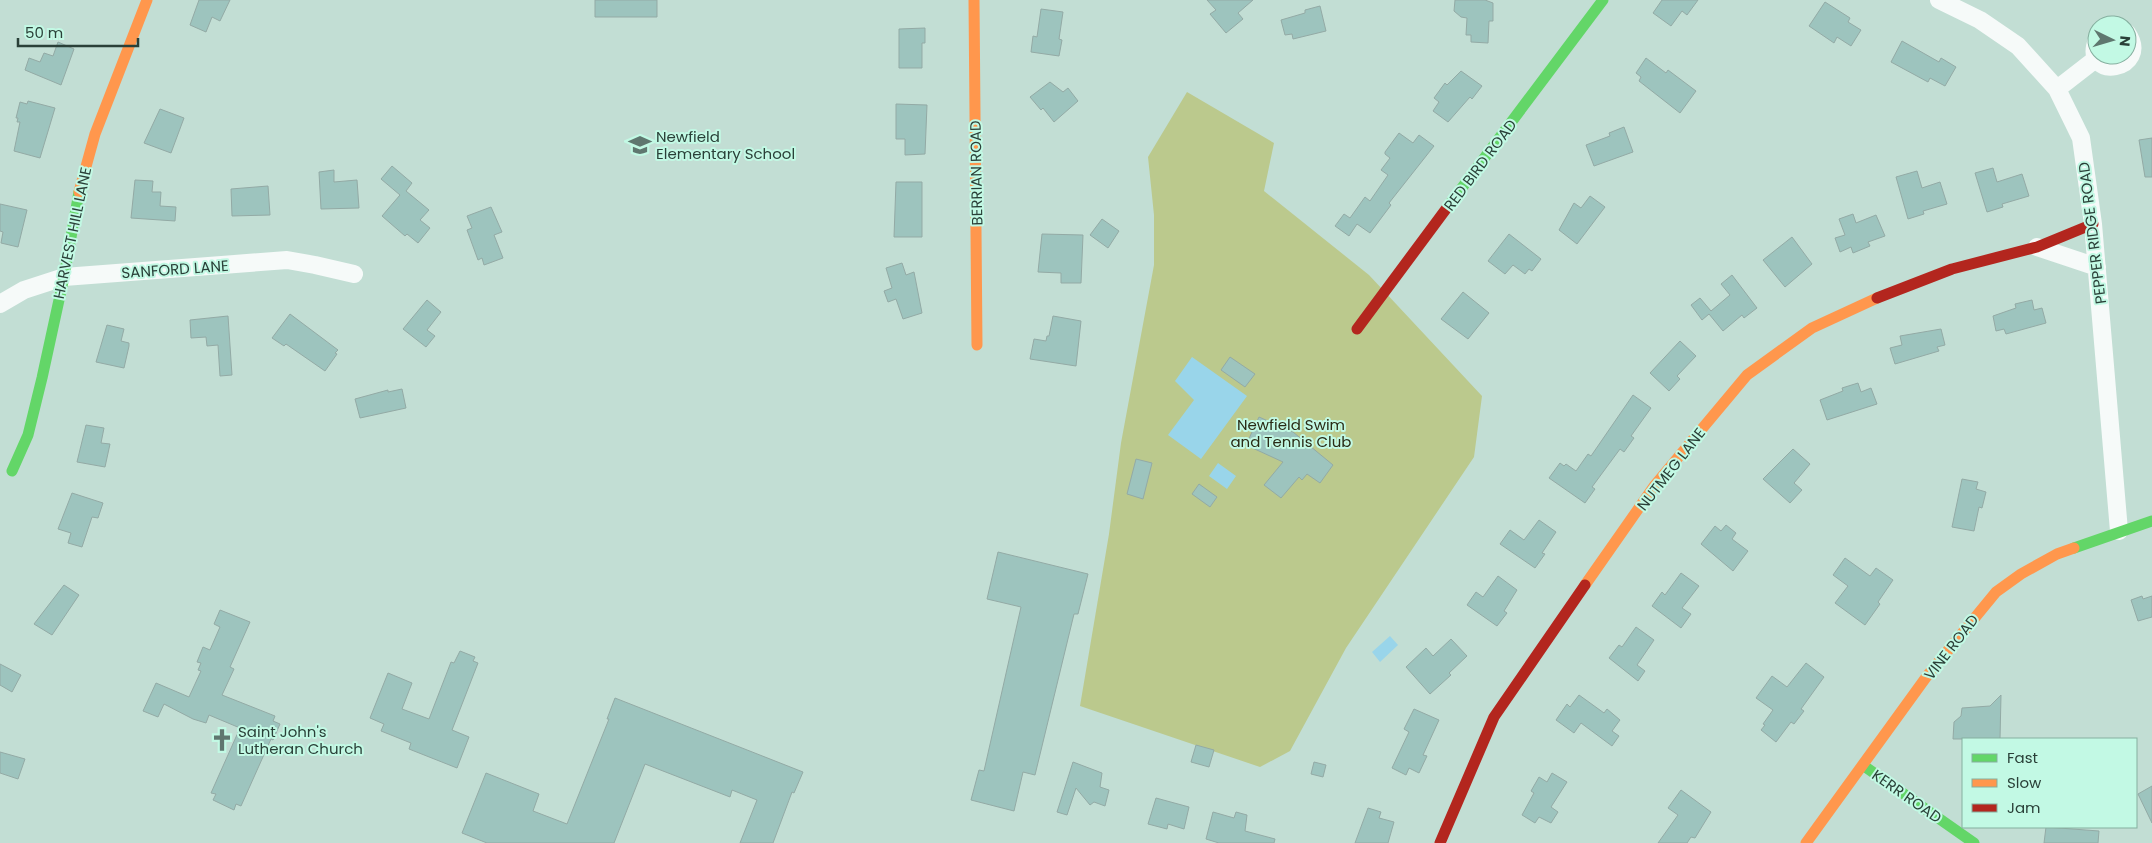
<svg xmlns="http://www.w3.org/2000/svg" width="2152" height="843" font-family="Poppins,sans-serif">
<style>
.green{fill:#bbc98d}
.water{fill:#99d5ea}
.building{fill:#9dc4be;stroke:#93aaa5}
.lines{fill:none;stroke-linecap:round;stroke-linejoin:round}
.street{stroke:#f6faf9;stroke-width:18}
.fast{stroke:#63d668;stroke-width:11}
.slow{stroke:#ff974d;stroke-width:11}
.jam{stroke:#b3261e;stroke-width:11}
.labels{text-anchor:middle;dominant-baseline:central;stroke-width:4;stroke-linejoin:round;paint-order:stroke}
.poi-label{font-size:15px;fill:#2a4038;stroke:#c2f9e4;text-anchor:start}
.street-label{font-size:15px;fill:#2a4038;stroke:#c2f9e4}
.park-label{font-size:15px;fill:#2a2b16;stroke:#c2f9e4}
</style>
<rect width="100%" height="100%" fill="#c2ded4"/>
<path class="green" d="M1187 92 1274 143 1264 191 1369 275 1482 396 1474 457 1346 648 1290 751 1260 767 1080 706 1109 534 1121 443 1154 265V215L1148 157Z"/>
<path class="water" d="M1192 357 1247 396 1201 459 1168 435 1194 400 1175 381Z
M1218 463 1236 476 1227 489 1209 476Z
M1390 636 1398 645 1380 662 1372 652Z"/>
<path class="building" d="M199 0H230L220 21 212 17 206 32 190 25Z
M595 0H657V17H595Z
M1207 0H1253L1238 13 1243 19 1226 33 1210 14 1216 10Z
M1455 0H1485L1493 3V21H1489L1488 43 1471 42V35H1466L1467 18 1461 17 1454 11Z
M1662 0H1698L1687 15 1682 11 1671 26 1653 13Z
M1825 2 1850 18 1848 22 1861 30 1851 46 1837 37 1834 43 1809 26Z
M1320 6 1326 31 1293 39 1292 34 1285 35 1281 20 1305 13V10Z
M1041 9 1063 12 1059 39 1062 40 1059 56 1031 52 1033 36 1037 37Z
M925 28V43H922V68H899V29Z
M1902 41 1939 62 1941 58 1956 67 1945 86 1930 78 1928 82 1891 62Z
M58 42 74 49 61 85 25 70 29 58 40 62 44 53 53 56Z
M1646 58 1666 73 1668 70 1696 91 1680 113 1639 81 1641 77 1636 73Z
M1461 71 1482 86 1472 99 1470 97 1448 122 1433 111 1439 102 1434 98 1445 83 1447 85Z
M1050 82 1063 92 1068 88 1078 101 1054 122 1043 108 1041 110 1030 97Z
M28 101 55 108 40 158 14 151 20 122H17L18 118H16L20 102 27 104Z
M896 104 927 105 925 154 905 155V139H896Z
M160 109 184 118 171 153 144 143Z
M1624 127 1633 152 1594 166 1586 145 1610 136 1609 133Z
M1399 133 1413 143 1419 135 1434 146 1389 203 1391 205 1370 233 1357 224 1349 236 1335 226 1344 214 1350 218 1365 197 1370 201 1388 175 1381 170 1390 158 1385 154V152Z
M2152 138V177H2145L2139 140Z
M392 166 412 183 406 191 429 210 420 220 430 228 418 243 407 234 405 236 382 216 400 195 381 179Z
M1993 168 1997 182 2022 174 2029 196 2002 204 2003 207 1987 212 1975 173Z
M334 170V182L357 180 359 208 321 209 319 172Z
M1917 171 1922 188 1940 182 1947 204 1923 211 1924 214 1908 219 1896 177Z
M135 180 153 181 152 192H161L160 206 176 207 175 221 131 218Z
M896 182H922V237H894Z
M268 186 270 215 232 216 231 189Z
M1590 196 1605 207 1577 244 1559 230 1574 203 1581 208Z
M0 204 27 210 18 247 1 243 3 232 0 231Z
M491 207 502 232 494 235 503 258 484 265 482 258 478 260 467 230 472 228 467 216Z
M1853 214 1856 223 1876 215 1885 236 1868 242 1870 246 1853 253 1851 247 1840 252 1835 238 1845 235 1839 219Z
M1102 219 1119 231 1108 248 1090 235Z
M1042 234 1083 235 1081 283H1061V273L1038 272Z
M1509 234 1541 259 1532 271 1529 269 1525 274 1513 265 1505 274 1488 261Z
M1792 237 1812 264 1785 287 1763 260Z
M902 263 906 275 914 272 922 313 903 319 896 299 888 302 884 291 892 288 886 268Z
M1732 275 1757 308 1744 318 1742 315 1723 331 1709 314 1702 320 1691 305 1700 298 1711 311 1730 295 1721 284Z
M1463 292 1489 313 1468 339 1441 319Z
M427 300 441 312 427 330 435 336 426 347 403 329Z
M2032 300 2034 310 2042 308 2046 323 2006 334 2004 329 1996 331 1993 316 2016 308 2015 304Z
M290 314 338 350 335 353 337 354 325 371 286 344 284 346 272 338Z
M228 316 232 375 220 376 218 345 207 346 206 337 191 338 190 320Z
M1053 316 1081 321 1076 366 1030 359 1034 339 1046 341 1047 336H1049Z
M107 325 124 329 121 341 129 343V346L124 368 96 362Z
M1941 329 1945 345 1937 347 1939 351 1895 364 1890 348 1902 345 1900 336Z
M1680 341 1696 356 1677 376 1680 379 1669 391 1650 373Z
M1230 357 1255 374 1245 387 1221 370Z
M1858 383 1861 392 1871 388 1877 404 1827 420 1820 400 1843 391 1842 388Z
M402 389 406 408 360 418 355 399 388 390V392Z
M1633 395 1651 408 1631 436 1634 438 1624 452 1620 449 1592 487 1595 489 1585 503 1549 478 1560 463 1564 466 1566 464 1576 471 1588 454 1591 456Z
M1259 417 1293 432 1333 465 1320 483 1307 474 1302 480 1299 477 1281 498 1264 485 1283 462 1246 445Z
M86 425 104 428 101 443 110 444 105 467 77 462Z
M1793 449 1810 464 1794 483 1802 490 1790 503 1763 479Z
M1136 459 1152 463 1143 499 1127 494Z
M1962 479 1978 482 1976 489 1986 492 1982 508 1979 507 1974 531 1952 527Z
M1199 484 1217 497 1210 507 1192 494Z
M72 493 103 503 98 518 92 517 82 547 68 543 71 533 58 529Z
M1539 520 1556 532 1542 553 1545 554 1535 568 1500 544 1510 530 1524 540Z
M1726 525 1736 533 1732 539 1748 551 1733 571 1701 544 1715 526 1721 531Z
M998 552 1088 574 1078 614H1074L1035 775 1023 772 1014 811 971 800 979 770 984 771 1021 607 987 599Z
M1845 558 1870 576 1876 568 1893 580 1878 602 1880 604 1865 625 1835 603 1848 586 1833 575Z
M1681 573 1699 586 1682 608 1691 614 1681 628 1652 606 1662 592 1665 595Z
M1498 576 1517 590 1504 611 1507 613 1497 626 1467 605 1476 592 1483 597Z
M64 585 79 595 52 635 34 624Z
M2142 596 2143 599 2152 596V617L2138 621 2131 600Z
M220 610 250 622 230 667 234 669 222 695 275 716 273 721 280 724 273 740 271 739 241 806 236 804 234 810 213 800 216 794 211 793 240 728 209 715 206 723 193 719 164 704 158 717 143 711 156 683 189 697 201 671 198 670 201 663 197 662 203 647 210 650 220 627 214 624Z
M1636 627 1654 640 1637 665 1645 671 1638 681 1609 658 1619 645 1622 647Z
M1451 639 1467 656 1449 673 1451 675 1430 694 1406 667 1426 648 1433 656Z
M460 651 475 657 473 661 478 663 452 730 469 737 457 768 409 749 411 743 381 731 384 724 370 718 388 673 412 683 402 709 429 719 451 662 454 663Z
M1806 663 1824 677 1801 709 1804 711 1794 724 1791 722 1776 742 1761 730 1765 725 1763 724 1773 710 1756 698 1772 676 1787 687Z
M0 664 21 675 12 692 0 685Z
M1579 695 1604 713 1607 709 1620 720 1612 731 1619 736 1612 746 1581 723 1574 733 1556 720 1567 704 1570 707Z
M2001 695 2000 739H1953L1954 722 1961 716 1962 708 1990 706Z
M615 698 803 772 794 793 792 792 773 843H740L757 800 732 790 730 797 645 764 614 843H487L462 833 486 773 539 794 533 811 567 824 609 719H607Z
M1414 709 1439 720 1423 755 1427 756 1419 773 1409 768 1406 775 1392 768 1409 732 1404 729Z
M1196 745 1214 750 1209 767 1191 762Z
M0 752 25 759 18 779 0 773Z
M1073 762 1102 773 1100 787 1109 790 1105 806 1094 802 1090 805 1076 788 1067 815 1057 812Z
M1314 762 1326 765 1323 777 1311 774Z
M1552 773 1567 782 1551 807 1558 812 1551 823 1539 817 1535 823 1522 815 1534 793 1531 791 1539 777 1547 782Z
M2152 786V823L2138 794Z
M1681 790 1711 812 1695 838 1691 837 1687 843H1658L1678 815 1668 808Z
M1156 798 1189 807 1184 829 1168 824 1167 829 1148 824Z
M1368 808 1381 812 1379 818 1394 822 1388 843H1355Z
M1213 812 1234 818 1236 812 1247 815 1245 831 1275 839 1274 843H1219L1206 839Z
M2046 827 2099 831 2098 843H2044Z"/>
<g class="lines">
<path class="street" d="M1939 0 1980 20 2018 46 2057 89 2081 138 2093 224 2119 531
M2097 40C2081 82 2152 70 2127 33
M2057 89 2097 58
M2037 247 2097 267
M0 304 24 290 64 277 287 260 315 265 354 274"/>
<path class="fast" d="M1449 205 1603 0
M12 471 28 435 42 378 64 277 79 192
M2074 548 2152 521
M1864 766 1974 843"/>
<path class="slow" d="M974 0 977 345
M79 192 95 134 147 0
M1585 585 1655 485 1747 375 1812 328 1877 298
M1806 843 1927 676 1996 592 2021 574 2057 554 2074 548"/>
<path class="jam" d="M1877 298 1952 269 2037 247 2093 224
M1357 329 1449 205
M1440 843 1494 717 1585 585"/>
</g>
<defs>
<symbol id="school-bare" viewBox="-9 -9 18 18"><path d="M0-5L7-2L0 1L-7-2ZM-4 1L0 2.5L4 1V4Q0 6-4 4Z" fill="#5f776f" stroke="#c2f9e4" stroke-width="2.5" paint-order="stroke"/></symbol>
<symbol id="church-bare" viewBox="-9 -9 18 18"><path d="M-1.2-6h2.4v3.5h3.3v2.4h-3.3V6h-2.4V-.1h-3.3v-2.4h3.3Z" fill="#5f776f" stroke="#c2f9e4" stroke-width="2.5" paint-order="stroke"/></symbol>
</defs>
<g fill-rule="evenodd">
<use href="#school-bare" x="624" y="129" width="32" height="32"/>
<use href="#church-bare" x="206" y="724" width="32" height="32"/>
</g>
<g class="labels">
<g class="poi-label">
<text x="656" y="136">Newfield<tspan x="656" dy="17">Elementary School</tspan></text>
<text x="238" y="731">Saint John's<tspan x="238" dy="17">Lutheran Church</tspan></text>
</g>
<g class="street-label">
<text transform="translate(1480 165) rotate(-53)">RED BIRD ROAD</text>
<text transform="translate(976 173) rotate(-91)">BERRIAN ROAD</text>
<text transform="translate(72 233) rotate(-78)">HARVEST HILL LANE</text>
<text transform="translate(2092 233) rotate(-97)">PEPPER RIDGE ROAD</text>
<text transform="translate(175 269) rotate(-4)">SANFORD LANE</text>
<text transform="translate(1671 469) rotate(-52)">NUTMEG LANE</text>
<text transform="translate(1951 647) rotate(-52)">VINE ROAD</text>
<text transform="translate(1907 796) rotate(35)">KERR ROAD</text>
</g>
<g class="park-label">
<text x="1291" y="424">Newfield Swim<tspan x="1291" dy="17">and Tennis Club</tspan></text>
</g>
</g>
<rect x="1962" y="738" width="175" height="90" fill="#c2f9e4" stroke="#85af9f"/>
<rect x="1972" y="754" width="25" height="8" fill="#63d668" stroke="#85af9f"/>
<text x="2007" y="763" font-size="15" fill="#2a4038">Fast</text>
<rect x="1972" y="779" width="25" height="8" fill="#ff974d" stroke="#85af9f"/>
<text x="2007" y="788" font-size="15" fill="#2a4038">Slow</text>
<rect x="1972" y="804" width="25" height="8" fill="#b3261e" stroke="#85af9f"/>
<text x="2007" y="813" font-size="15" fill="#2a4038">Jam</text>
<g transform="translate(2112 40) rotate(95)"><circle r="24" fill="#c2f9e4" stroke="#85af9f"/>
<path d="M0-4L9 19L0 12L-9 19Z" fill="#5f776f"/>
<text y="-8" font-size="14" font-weight="bold" text-anchor="middle" fill="#2a4038">N</text>
</g>
<path d="M18 38v8h120v-8" fill="none" stroke="#2a4038" stroke-width="2.5"/>
<text x="25" y="38" font-size="15" fill="#2a4038" stroke="#c2f9e4" stroke-width="4" paint-order="stroke">50 m</text>
</svg>
